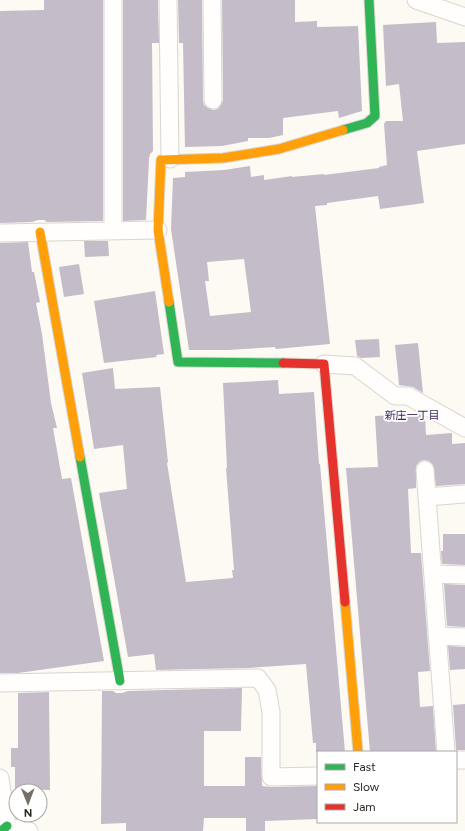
<svg xmlns="http://www.w3.org/2000/svg" width="465" height="831" font-family="Figtree,'Noto Sans JP',sans-serif">
<style>
.building{fill:#c4bcc8;fill-rule:evenodd}
.lines{fill:none;stroke-linecap:round;stroke-linejoin:round}
.street-casing{stroke:#d8d6cf;stroke-width:19}
.fast-casing{stroke:#d8d6cf;stroke-width:11}
.slow-casing{stroke:#d8d6cf;stroke-width:11}
.jam-casing{stroke:#d8d6cf;stroke-width:11}
.street{stroke:#fffefd;stroke-width:17}
.fast{stroke:#30b455;stroke-width:9}
.slow{stroke:#ff9f0a;stroke-width:9}
.jam{stroke:#e5322d;stroke-width:9}
.labels{text-anchor:middle;dominant-baseline:central;stroke-width:3.5;stroke-linejoin:round;paint-order:stroke}
.neighbourhood-label{font-size:11px;fill:#3f245e;stroke:#fff}
</style>
<rect width="100%" height="100%" fill="#fcfaf2"/>
<path class="building" d="M44 0H103V221L47 222 44 220H38L32 222 0 223V11L44 10Z
M123 0H158L159 43H152L153 151 150 154 149 159 146 220 123 221Z
M178 0H202L203 100 204 105 208 108 213 110 218 109 221 105 223 100 222 0H295V22L317 21V27L358 26 362 111 339 118 338 111 283 118V135L269 138H248V141L222 146 185 147 183 43H179Z
M436 22 437 43 465 42V144L417 151 424 203 380 209 378 196 327 203V205L315 206 330 344 276 349 275 347 228 350H189L171 229 173 178 185 177V172L224 170 250 166 251 177 264 175V180L292 176V177L324 174V175L379 168V167L387 165 384 124 386 121H403L399 84 386 86 383 25ZM244 259 251 312 210 316 205 281H209L207 262Z
M84 241H108L109 256 85 257Z
M28 242 32 272H34L40 302 36 303 42 334 51 403 57 428H53L62 479 71 478 104 661 18 673H0V243Z
M79 264 84 294 64 297 59 267Z
M155 291 164 354 156 355 157 357 104 363 94 301Z
M379 339 380 357 361 358 357 356 355 340Z
M418 343 423 393 413 387 399 385 395 345Z
M113 368 115 389 160 387 168 462 167 463 186 582 233 578 232 570H234L226 468H227L223 383 278 380 279 394 314 392 319 464H320L345 752H316V743H313L306 664 248 668 156 670 154 654 128 657 99 493 127 489 123 445 94 449 82 373Z
M419 414 425 417 426 435 452 433V444L465 443V484L436 486 433 465 429 461 424 460 419 462 416 466V488L408 489 411 553H421L430 671 418 672 420 707 433 706 436 752H370L346 468 378 467 375 416Z
M443 534H465V565L442 564 441 551H443Z
M444 584 465 585V627L447 626Z
M448 646 465 647V669L450 670Z
M242 688 241 731H204V786H245V757H261L262 786 271 787 317 786 318 819 265 821V831H246V818H204L203 831H126V823L101 824 102 691H113L116 693H122L128 691Z
M49 692 50 790 15 789V767H11V748H18V693Z
M465 704V750H456L453 705Z"/>
<g class="lines">
<defs>
<path id="street" d="M168 0 170 159
M212 0 213 100
M416 0 465 17
M113 231V0
M0 233 158 230
M324 364 355 366 395 396H408L465 428
M425 470 446 752
M427 497 465 494
M433 574 465 575
M437 636 465 637
M0 683 258 678 267 690 271 712V777L318 776
M456 760H465
M0 778 7 826 29 831"/>
<path id="fast" d="M343 130 367 123 375 116 369 0
M169 302 178 362 283 363
M80 457 120 681
M1 831 7 826"/>
<path id="slow" d="M40 232 80 457
M169 302 158 230 161 160 223 158 279 149 343 130
M345 602 358 752"/>
<path id="jam" d="M283 363 324 364 345 602"/>
</defs>
<use href="#street" class="street-casing"/>
<use href="#fast" class="fast-casing"/>
<use href="#slow" class="slow-casing"/>
<use href="#jam" class="jam-casing"/>
<use href="#street" class="street"/>
<use href="#fast" class="fast"/>
<use href="#slow" class="slow"/>
<use href="#jam" class="jam"/>
</g>
<g class="labels">
<g class="neighbourhood-label">
<text x="412" y="415">新庄一丁目</text>
</g>
</g>
<rect x="317" y="751" width="140" height="72" fill="#ffffff" stroke="#a9a8a5"/>
<rect x="325" y="764" width="20" height="6" fill="#30b455" stroke="#a9a8a5"/>
<text x="353" y="771" font-size="12" fill="#28261e">Fast</text>
<rect x="325" y="784" width="20" height="6" fill="#ff9f0a" stroke="#a9a8a5"/>
<text x="353" y="791" font-size="12" fill="#28261e">Slow</text>
<rect x="325" y="804" width="20" height="6" fill="#e5322d" stroke="#a9a8a5"/>
<text x="353" y="811" font-size="12" fill="#28261e">Jam</text>
<g transform="translate(28 803) rotate(179)"><circle r="19" fill="#ffffff" stroke="#a9a8a5"/>
<path d="M0-3L7 15L0 10L-7 15Z" fill="#727068"/>
<text y="-6" font-size="11" font-weight="bold" text-anchor="middle" fill="#28261e">N</text>
</g>
</svg>
